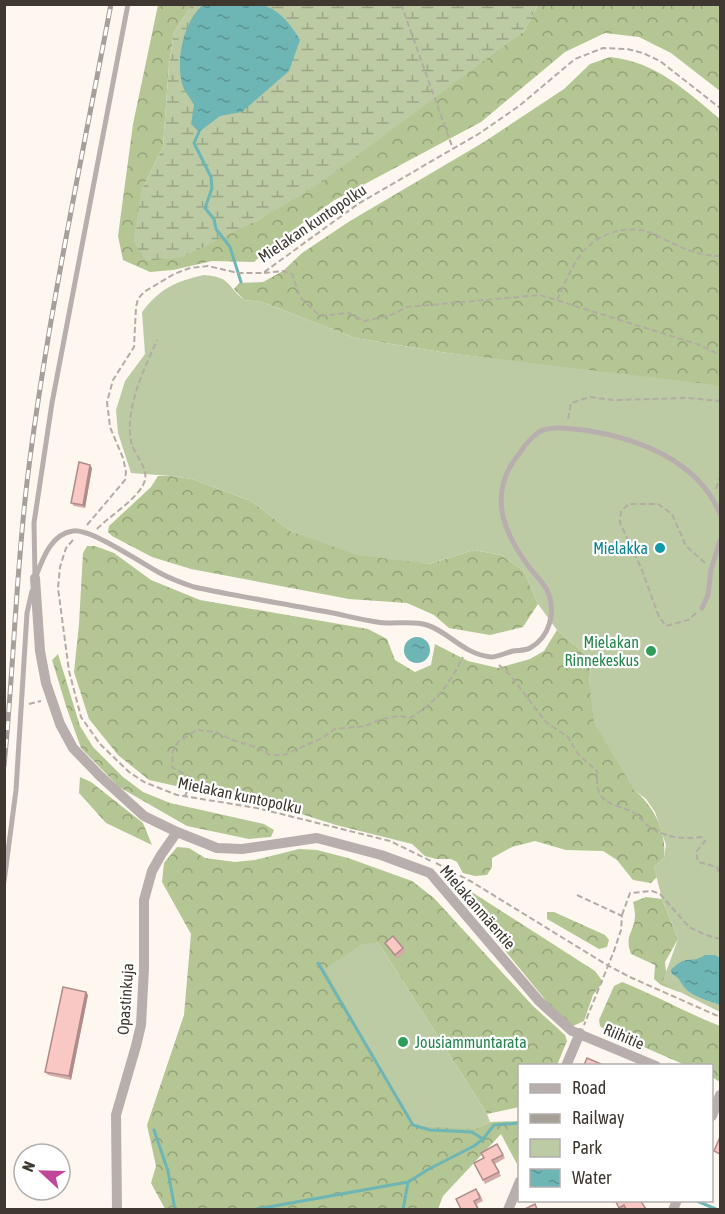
<svg xmlns="http://www.w3.org/2000/svg" width="725" height="1214" font-family="'Asap Condensed',sans-serif">
<style>
.forest{fill:url(#forest-crowns)}
.wetland{fill:url(#wetland-marsh)}
.park{fill:#bdcba5}
.water{fill:url(#water-ripples)}
.lines{fill:none;stroke-linecap:round;stroke-linejoin:round}
.stream{stroke:#6eb5b5;stroke-width:3}
.path{stroke:#b2aca5;stroke-width:2;stroke-dasharray:6 3;stroke-linecap:butt}
.lane{stroke:#b9aeae;stroke-width:5}
.street{stroke:#b9aeae;stroke-width:10}
.rail-casing{stroke:#a6a099;stroke-width:5}
.rail{stroke:#fff;stroke-width:3;stroke-dasharray:9;stroke-linecap:butt}
.wall{fill:#d6aca9}
.shaded-wall{fill:#ae8c8a}
.building{fill:#f9c8c5;stroke:#ae8c8a;stroke-width:1.5}
.culture-dot{fill:#0f9aa8;stroke:#fff;stroke-width:2}
.leisure-dot{fill:#2e9e5b;stroke:#fff;stroke-width:2}
.labels{text-anchor:middle;dominant-baseline:central;stroke-width:4.5;stroke-linejoin:round;paint-order:stroke}
.street-label{font-size:16px;fill:#3e3831;stroke:#fff}
.culture-label{font-size:16px;fill:#0d838f;stroke:#fff;text-anchor:end}
.leisure-label{font-size:16px;fill:#27864d;stroke:#fff;text-anchor:end}
</style>
<defs>
<pattern id="forest-crowns" width="20" height="18" patternUnits="userSpaceOnUse" patternTransform="scale(1.5)"><rect width="20" height="18" fill="#b4c693"/><path d="M2 6a3 3 0 1 1 6 0M12 15a3 3 0 1 1 6 0" fill="none" stroke="#94a279"/></pattern>
<pattern id="wetland-marsh" width="20" height="14" patternUnits="userSpaceOnUse" patternTransform="scale(1.5)"><rect width="20" height="14" fill="#bdcba5"/><path d="M1 5h8M5 5V1M11 12h8M15 12V8" fill="none" stroke="#9ba687"/></pattern>
<pattern id="water-ripples" width="26" height="14" patternUnits="userSpaceOnUse" patternTransform="scale(1.5)"><rect width="26" height="14" fill="#6eb5b5"/><path d="M2 4q2-2 4 0t4 0M15 11q2-2 4 0t4 0" fill="none" stroke="#5c9494"/></pattern>
</defs>
<rect width="100%" height="100%" fill="#fdf7f0"/>
<path class="forest" d="M158 5H192L174 32 169 64 163 147 142 189 236 230 260 219 524 31 538 5H720V91L671 53 639 37 605 33 565 52 481 122 333 201 278 241 254 262 212 261 173 270 150 272 123 260 118 236 133 124Z
M610 57C657 62 686 91 720 119V388L447 353 355 338 262 302 244 300 234 289 239 283 263 282 283 271 302 253 350 221 484 142 564 89 590 64Z
M158 476H171L192 479 251 501 292 532 429 564 474 550 501 555 524 571 538 604 523 627 490 635 449 628 434 615 407 603 349 599 191 569 152 557 112 536 108 532 109 526 151 487Z
M87 546H95L114 553 151 580 200 600 368 629 387 639 395 660 415 672 431 665 435 644 468 661 498 668 530 659 544 651 557 630 592 660 589 682 634 790C654 806 667 832 664 858L654 867 657 877 651 883 633 880 617 860 603 851 566 850 535 841 512 847 492 858V867L487 875 475 876 463 873 457 862 451 859H436L425 856 412 844 336 825 298 813 149 780 118 755 89 719 74 672 79 624 83 553Z
M58 654 80 726 93 747 123 777 143 792 170 803 264 824 274 830 271 837 249 839 187 826 119 787 81 748 67 709 52 660Z
M80 777 91 782 143 823 152 845 106 823 79 793Z
M177 847 189 848 205 858 235 862 255 860 299 849 317 850 348 858 412 881 434 898 533 1006 565 1035 567 1041 557 1065 520 1066 519 1107 487 1114 378 942 475 1129 490 1122 519 1121 517 1164 501 1134 443 1196 438 1209H165L151 1183 156 1166 147 1125 184 1015 191 934 162 882 164 863Z
M467 889 595 971 603 982 593 995 584 1021 573 1026 552 1008 461 897Z
M646 897 662 899 678 939 665 962 666 972 680 984 679 992 661 985 654 979 655 965 631 954C624 935 634 933 635 916 635 912 634 906 633 902Z
M547 912H554L605 935 609 940 607 947 599 949 547 919Z
M622 982C655 995 687 1013 720 1026V1082L712 1077V1066L685 1065 605 1030 600 1026 599 1020 614 986Z"/>
<path class="wetland" d="M192 5H538L524 31 318 185 260 219 183 257 146 261 133 241 142 189 163 147 169 64 174 32Z"/>
<path class="park" d="M204 275C231 277 226 285 244 300L262 302 355 338 447 353 708 384 720 387V1012L662 983 678 939 662 899 654 867 664 858 666 845 655 812 646 799 634 790 594 723 589 682 592 660 557 630 538 604 524 571 501 555 474 550 429 564 357 555 292 532 251 501 192 479 171 476 131 473 118 433 116 410 125 381 145 354 142 312C161 288 174 282 204 275Z
M378 942 487 1114 490 1122 475 1129 412 1126 325 969 362 944Z"/>
<path class="water" d="M260 5C278 7 292 26 300 40L289 71 242 112 220 116 199 132 191 124 194 105C191 100 187 94 184 89 174 65 183 21 203 5Z
M404 650a13 13 0 1 1 26 0a13 13 0 1 1-26 0Z
M705 955H715L720 958V1005C710 1001 693 997 685 988 679 981 681 979 672 974L671 970C687 953 689 965 705 955Z"/>
<g class="lines">
<path class="stream" d="M199 132 194 143 211 177 212 188 205 208 214 219 216 229 230 247 241 282
M318 963 413 1125 430 1130 472 1132 483 1139
M154 1130 168 1171 175 1210
M697 1201 718 1210
M252 1210 408 1182
M403 1210 408 1182 429 1169 474 1146 483 1139 494 1125 520 1123"/>
<path class="path" d="M401 4 453 149
M264 273 283 271 292 274 300 297 320 316 349 313 364 321 391 315 407 307 540 295 700 345 720 355
M557 300C566 282 574 258 590 245 605 231 632 225 651 233 678 245 690 255 720 256
M568 419 571 403 590 397 613 400 689 398 720 401
M716 489 720 477
M87 525 125 480 126 472 123 458 110 427 107 402 113 380 134 347 136 307 138 299 144 292 174 274 190 268 208 266 238 273H263L358 204 480 133 519 106 575 59 603 48 627 49 643 53 660 61 720 108
M97 529C109 516 141 497 145 480 148 466 133 454 131 441 125 407 144 370 157 340
M73 540 66 548 60 567 58 588 69 671 81 717 100 744 129 772 144 782 177 795 257 808 390 841 431 861
M696 613 688 620 666 626 659 617 642 570 620 523 621 511 629 504H658L672 514 686 546 705 563
M499 665 510 675 546 722 568 737 578 754 597 771C597 778 596 787 600 794 605 805 623 807 633 812 638 815 642 821 647 825 662 837 683 840 701 837L705 841 696 852 698 862 717 867 720 874
M29 704 41 701
M185 796 191 783 189 777 172 767 173 751 178 742 197 730 216 732 232 740 256 747 270 755H284L322 738 335 729 365 726 382 719 399 716 410 718C437 702 449 684 463 657
M436 863 472 882 607 965 632 978 720 1017
M577 895 622 916 621 930 614 951 584 1025
M622 915 630 893 652 891 660 894 689 927 706 935 720 939"/>
<path class="lane" d="M35 577 34 523 52 403 128 4
M35 579C42 561 50 534 73 531 90 528 143 564 160 573 171 579 182 583 194 587 240 597 287 604 333 613 347 616 362 620 377 622 393 625 411 620 427 625 449 632 463 654 491 657 498 657 505 653 513 651 518 650 525 651 530 648 550 637 556 612 548 592 544 583 535 575 529 567 507 537 490 503 510 467 517 456 528 439 539 432 552 425 570 429 584 430 637 438 698 460 720 514
M702 608 708 595 711 570 720 540
M4 882 16 790 27 613 32 591"/>
<path class="street" d="M35 578 40 651 46 683 60 724 73 748 100 776 144 816 177 832 217 848 242 849 317 838 381 855 430 873 539 1001 572 1031 656 1066
M566 1066 580 1033
M712 1116 720 1095
M117 1210 116 1115 136 1046 141 1025 144 968V900L152 871 161 855 177 832
M508 1210 520 1181
M673 1210 677 1200"/>
<defs>
<path id="rail" d="M4 766C14 666 16 565 29 466 49 311 82 158 111 4"/>
</defs>
<use href="#rail" class="rail-casing"/>
<use href="#rail" class="rail"/>
</g>
<path class="wall" d="M92 468 85 508 74 506 71 503Z
M385 943 403 948 406 951 397 959Z
M88 995 71 1080 48 1075 45 1072Z
M497 1144 505 1158 495 1164 501 1176 485 1184 483 1180 484 1158Z
M479 1192 483 1201 477 1204 479 1209H461Z
M615 1200 646 1209H621Z"/>
<path class="shaded-wall" d="M90 465 92 468 85 508 83 505Z
M86 992 88 995 71 1080 69 1076Z"/>
<path class="building" d="M79 462 90 465 83 505 71 503Z
M393 936 403 948 395 955 385 943Z
M63 987 86 992 69 1076 45 1072Z
M587 1058 601 1064 600 1065H584Z
M720 1137V1154L714 1151Z
M497 1144 503 1155 492 1160 499 1172 483 1180 474 1163 484 1158 481 1153Z
M476 1189 480 1198 474 1201 478 1209H461L456 1199Z
M615 1200H640L646 1209H626L624 1205 619 1208Z
M535 1204 537 1209H525Z"/>
<circle class="culture-dot" cx="660" cy="548" r="6"/>
<g class="leisure-dot">
<circle cx="651" cy="651" r="6"/>
<circle cx="403" cy="1042" r="6"/>
</g>
<g class="labels">
<g class="street-label">
<text transform="translate(312 223) rotate(-34)">Mielakan kuntopolku</text>
<text transform="translate(240 795) rotate(12)">Mielakan kuntopolku</text>
<text transform="translate(478 907) rotate(49)">Mielakanmäentie</text>
<text transform="translate(125 999) rotate(-86)">Opastinkuja</text>
<text transform="translate(624 1036) rotate(23)">Riihitie</text>
</g>
<g class="culture-label">
<text x="648" y="548">Mielakka</text>
</g>
<g class="leisure-label">
<text x="639" y="642">Mielakan<tspan x="639" dy="18">Rinnekeskus</tspan></text>
<text x="415" y="1042" text-anchor="start">Jousiammuntarata</text>
</g>
</g>
<rect width="725" height="1214" fill="none" stroke="#3e3831" stroke-width="12"/>
<rect x="518" y="1064" width="195" height="138" fill="#ffffff" stroke="#b2afad" stroke-width="1.5"/>
<rect x="530" y="1084" width="30" height="9" fill="#b9aeae" stroke="#b2afad" stroke-width="1.5"/>
<text x="572" y="1094" font-size="18" fill="#3e3831">Road</text>
<rect x="530" y="1114" width="30" height="9" fill="#a6a099" stroke="#b2afad" stroke-width="1.5"/>
<text x="572" y="1124" font-size="18" fill="#3e3831">Railway</text>
<rect x="530" y="1139" width="30" height="18" fill="#bdcba5" stroke="#b2afad" stroke-width="1.5"/>
<text x="572" y="1154" font-size="18" fill="#3e3831">Park</text>
<rect x="530" y="1169" width="30" height="18" fill="url(#water-ripples)" stroke="#b2afad" stroke-width="1.5"/>
<text x="572" y="1184" font-size="18" fill="#3e3831">Water</text>
<g transform="translate(42 1172) rotate(292)"><circle r="28" fill="#ffffff" stroke="#b2afad" stroke-width="1.5"/>
<path d="M0-4.5L10 22L0 15L-10 22Z" fill="#c0469a"/>
<text y="-9" font-size="16" font-weight="bold" text-anchor="middle" fill="#3e3831">N</text>
</g>
</svg>
